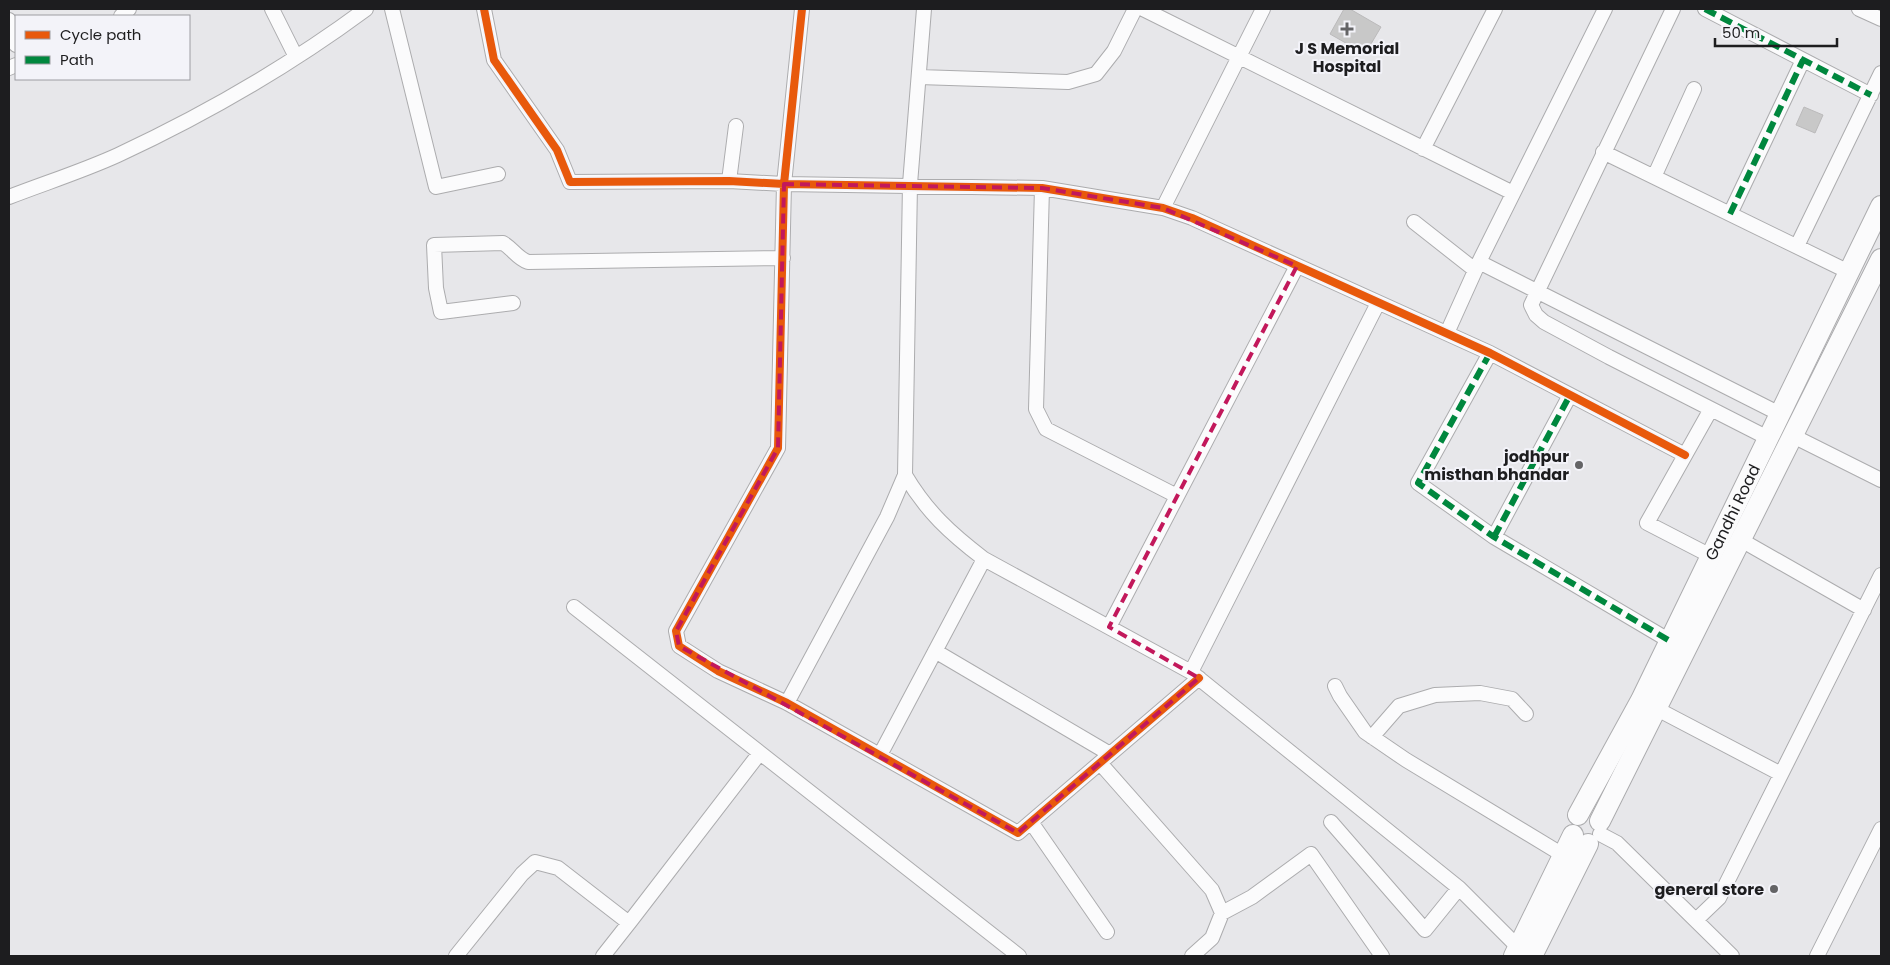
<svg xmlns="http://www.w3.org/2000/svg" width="1890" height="965" font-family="Poppins,sans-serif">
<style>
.building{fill:#c8c8c8;stroke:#bbbabb}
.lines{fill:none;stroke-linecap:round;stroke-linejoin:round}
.minor-casing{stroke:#acacae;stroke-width:16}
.secondary-casing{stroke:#acacae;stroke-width:22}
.minor{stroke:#fbfbfc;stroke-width:14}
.secondary{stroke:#fbfbfc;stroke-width:20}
.quiet{stroke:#00873e;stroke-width:6;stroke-dasharray:12 6;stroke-linecap:butt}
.cycleway-casing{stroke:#f3f3f9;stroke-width:11}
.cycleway{stroke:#e8590c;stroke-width:8}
.marked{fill:none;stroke:#c2185b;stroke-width:4;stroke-dasharray:10 6;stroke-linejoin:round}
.poi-dot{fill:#646466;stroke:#f3f3f9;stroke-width:2}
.labels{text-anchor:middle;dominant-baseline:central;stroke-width:4;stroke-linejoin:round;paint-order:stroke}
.poi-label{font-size:16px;font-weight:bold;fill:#1d1d1f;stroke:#f3f3f9;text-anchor:end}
.street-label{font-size:16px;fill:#1d1d1f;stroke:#f3f3f9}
</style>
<rect width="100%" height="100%" fill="#e7e7ea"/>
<path class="building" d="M1344 9H1350L1381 27 1365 54 1330 34Z
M1804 107 1823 115 1815 133 1796 125Z"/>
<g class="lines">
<defs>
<path id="minor" d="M272 9 296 57
M392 9 436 187 498 174
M484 9 494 60 557 150 570 182 729 181 784 184 1042 188 1163 208 1192 218 1490 353 1685 455
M802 9 784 184 778 448 676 631 679 646 718 671 787 703 1018 833 1199 678
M1143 9 1513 193
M1673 9 1531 305 1536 315 1544 322 1609 357 1768 438
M1705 9 1871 95
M1859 9 1881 19
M121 16 129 9
M9 20 16 45
M9 68 16 65
M919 77 1068 82 1096 74 1114 51 1135 9
M1423 149 1495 9
M1603 152 1849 272
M1654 177 1694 89
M729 181 736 126
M1042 188 1036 409 1046 429 1177 496
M9 197C45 183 83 171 118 155 206 114 289 66 366 9
M1163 208 1263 9
M1730 214 1803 60
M1414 222 1475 270
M1797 246 1881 73
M1479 262 1780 414
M513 303 441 312 436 288 434 245 503 243C513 249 517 258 528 262L783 258
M1447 333 1479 262 1605 9
M1490 353 1418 483 1494 537 1670 641
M1793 436 1881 480
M905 475C927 512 950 533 984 559L1191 672 1459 888 1518 947
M1494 537 1570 395
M1741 540 1864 610
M1711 556 1647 523 1711 409
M574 607 1019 956
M1109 627 1297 266
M935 651 1110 754
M1191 672 1378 303
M1335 686 1340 696 1365 732 1406 760 1563 855
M787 703 887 517 905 475 910 184 924 9
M1657 709 1781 774
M1372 737 1399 706 1435 695 1480 693 1512 699 1526 714
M880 755 984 559
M1100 763 1212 890 1222 913 1212 938 1192 956
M1031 822 1107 932
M1331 822 1425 930 1459 888
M1600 834 1617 843 1732 956
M1222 913 1252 897 1311 854 1382 956
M1696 920 1719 898 1881 575
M456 956 522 874 535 862 558 868 629 923 759 754
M603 956 629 923
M1817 956 1881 829"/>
<g id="secondary">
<path id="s1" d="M1578 815 1641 700 1881 206"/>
<path d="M1600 821 1881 259"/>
<path d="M1514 956 1573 835"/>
<path d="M1532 956 1588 844"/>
</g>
</defs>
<use href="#minor" class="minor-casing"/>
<use href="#secondary" class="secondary-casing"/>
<use href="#minor" class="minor"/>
<use href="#secondary" class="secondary"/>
<path class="quiet" d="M1705 9 1871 95
M1730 214 1803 60
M1490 353 1418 483 1494 537 1670 641
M1494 537 1570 395 1574 397"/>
<defs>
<path id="cycleway" d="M484 9 494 60 557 150 570 182 729 181 784 184 1042 188 1163 208 1192 218 1490 353 1685 455
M802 9 784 184 778 448 676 631 679 646 718 671 787 703 1018 833 1199 678"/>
</defs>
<use href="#cycleway" class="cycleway-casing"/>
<use href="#cycleway" class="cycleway"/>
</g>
<path class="marked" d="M784 184 1042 188 1163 208 1297 266 1109 627 1199 678 1018 833 679 646 676 631 778 448Z"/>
<g class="poi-dot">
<path d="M1344.5 21.5h5v5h5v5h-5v5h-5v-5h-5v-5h5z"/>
<circle cx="1579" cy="465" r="5"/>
<circle cx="1774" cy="889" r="5"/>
</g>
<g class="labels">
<g class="poi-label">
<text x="1347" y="48" text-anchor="middle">J S Memorial<tspan x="1347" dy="18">Hospital</tspan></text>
<text x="1569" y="456">jodhpur<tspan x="1569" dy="18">misthan bhandar</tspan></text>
<text x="1764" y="889">general store</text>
</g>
<g class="street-label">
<text stroke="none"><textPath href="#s1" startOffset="340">Gandhi Road</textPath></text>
</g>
</g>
<rect width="1890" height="965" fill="none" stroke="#1d1d1f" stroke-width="20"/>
<rect x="15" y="15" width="175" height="65" fill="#f3f3f9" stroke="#9d9da2"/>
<rect x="25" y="31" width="25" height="8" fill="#e8590c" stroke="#9d9da2"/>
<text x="60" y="40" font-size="15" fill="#1d1d1f">Cycle path</text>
<rect x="25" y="56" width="25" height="8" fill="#00873e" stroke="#9d9da2"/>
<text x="60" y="65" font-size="15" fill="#1d1d1f">Path</text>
<path d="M1715 38v8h122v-8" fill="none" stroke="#1d1d1f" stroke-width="2.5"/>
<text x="1722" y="38" font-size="15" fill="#1d1d1f" stroke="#f3f3f9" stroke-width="4" paint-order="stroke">50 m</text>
</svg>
